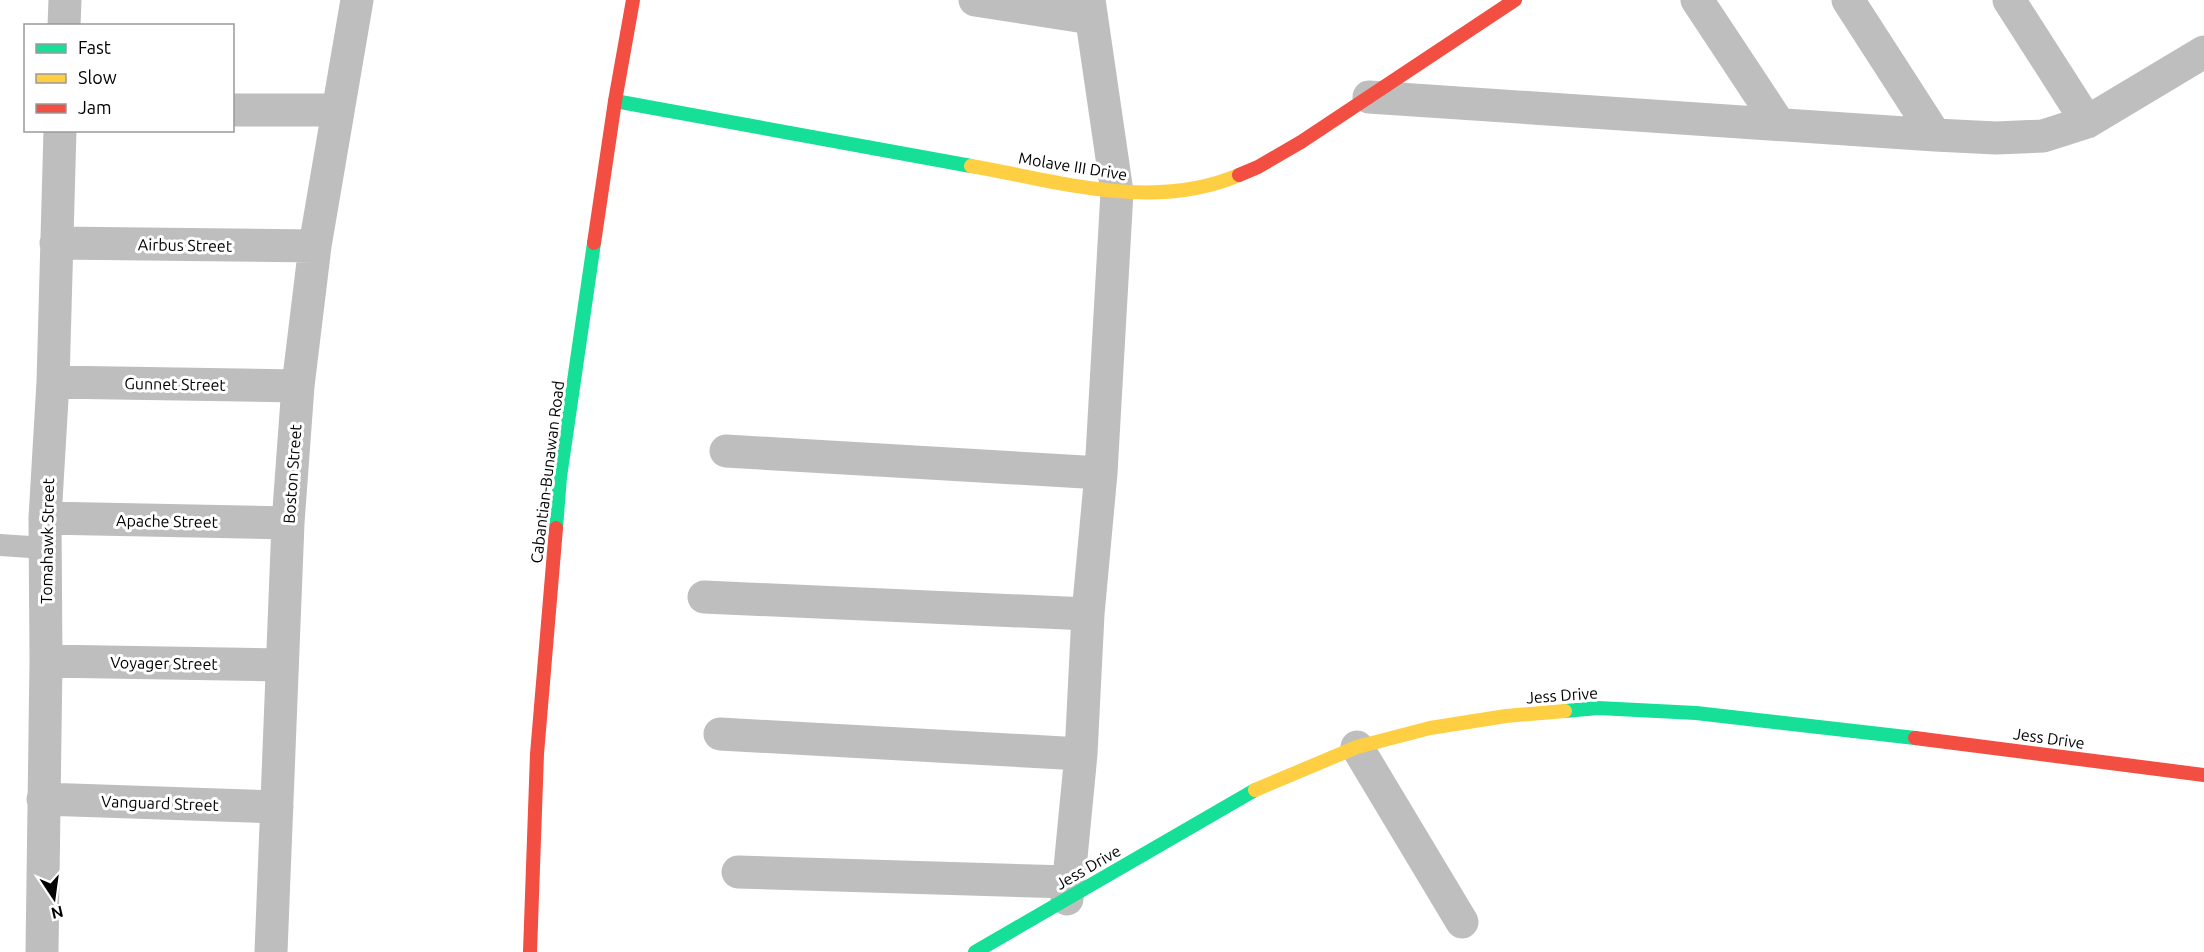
<svg xmlns="http://www.w3.org/2000/svg" width="2204" height="952" font-family="Ubuntu,sans-serif">
<style>
.lines{fill:none;stroke-linecap:round;stroke-linejoin:round}
.lane{stroke:#bebebe;stroke-width:22}
.street{stroke:#bebebe;stroke-width:33}
.fast{stroke:#16e098;stroke-width:14}
.slow{stroke:#ffcf43;stroke-width:14}
.jam{stroke:#f24e42;stroke-width:14}
.labels{text-anchor:middle;dominant-baseline:central;stroke-width:6;stroke-linejoin:round;paint-order:stroke}
.street-label{font-size:16px;fill:#000;stroke:#fff}
</style>
<rect width="100%" height="100%" fill="#fff"/>
<g class="lines">
<path class="lane" d="M0 545 45 548"/>
<path class="street" d="M975 0 1091 18
M1697 0 1779 124
M1848 0 1935 135
M2009 0 2087 122
M64 26 65 0
M1369 97 1935 135 1996 138 2043 136 2087 122 2204 52
M232 110H338
M56 243 315 246
M53 382 298 386
M726 451 1101 473
M45 518 288 523
M704 597 1088 614
M46 661 282 665
M720 734 1081 754
M1357 747 1462 922
M43 799 277 807
M738 872 1069 882
M1067 899 1081 754 1088 614 1101 473 1117 192 1089 0
M42 952 46 661 45 518 53 382 60 130
M271 952 288 523 298 386 315 246 357 0"/>
<path class="fast" d="M615 101 971 166
M556 528 560 477 594 243
M1565 711 1598 708 1696 713 1915 738
M975 952 1255 790"/>
<path class="slow" d="M971 166C1058 181 1153 212 1239 175
M1255 790 1357 747 1430 728 1506 716 1565 711"/>
<path class="jam" d="M1239 175 1258 167 1301 142 1515 0
M594 243 615 101 633 0
M1915 738 2204 775
M530 952 537 754 556 528"/>
</g>
<g class="labels">
<g class="street-label">
<text transform="translate(1073 166) rotate(9)">Molave III Drive</text>
<text transform="translate(185 245) rotate(1)">Airbus Street</text>
<text transform="translate(175 384) rotate(1)">Gunnet Street</text>
<text transform="translate(547 472) rotate(-83)">Cabantian-Bunawan Road</text>
<text transform="translate(292 474) rotate(-86)">Boston Street</text>
<text transform="translate(167 521) rotate(1)">Apache Street</text>
<text transform="translate(47 541) rotate(-89)">Tomahawk Street</text>
<text transform="translate(164 663) rotate(1)">Voyager Street</text>
<text transform="translate(1562 695) rotate(-4)">Jess Drive</text>
<text transform="translate(2049 738) rotate(8)">Jess Drive</text>
<text transform="translate(160 803) rotate(2)">Vanguard Street</text>
<text transform="translate(1088 867) rotate(-30)">Jess Drive</text>
</g>
</g>
<rect x="24" y="24" width="210" height="108" fill="#ffffff" stroke="#999999" stroke-width="1.5"/>
<rect x="36" y="44" width="30" height="9" fill="#16e098" stroke="#999999" stroke-width="1.5"/>
<text x="78" y="54" font-size="18" fill="#000000">Fast</text>
<rect x="36" y="74" width="30" height="9" fill="#ffcf43" stroke="#999999" stroke-width="1.5"/>
<text x="78" y="84" font-size="18" fill="#000000">Slow</text>
<rect x="36" y="104" width="30" height="9" fill="#f24e42" stroke="#999999" stroke-width="1.5"/>
<text x="78" y="114" font-size="18" fill="#000000">Jam</text>
<g transform="translate(54 898) rotate(167)" stroke="#ffffff" stroke-width="4.5" paint-order="stroke">
<path d="M0-4.5L10 22L0 15L-10 22Z" fill="#000000"/>
<text y="-9" font-size="16" font-weight="bold" text-anchor="middle" fill="#000000">N</text>
</g>
</svg>
